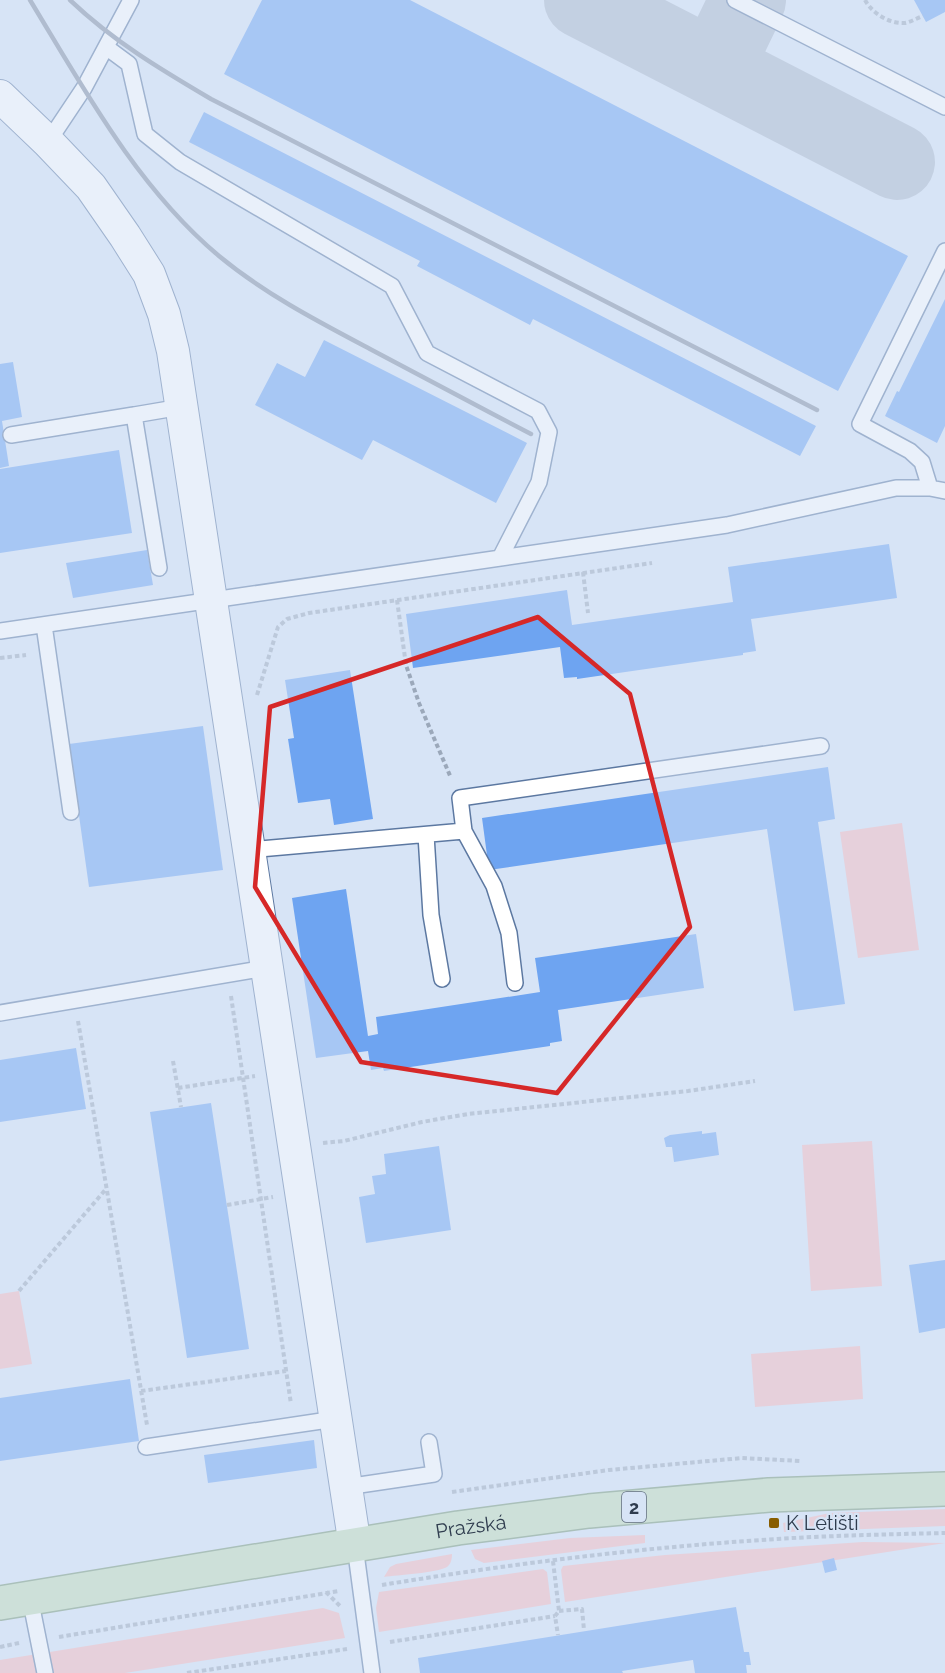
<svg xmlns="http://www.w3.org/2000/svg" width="945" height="1673" font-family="Raleway,sans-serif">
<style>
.green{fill:#f8b9ba}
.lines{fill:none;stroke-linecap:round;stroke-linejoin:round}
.taxiway{stroke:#acb8ca;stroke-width:76}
.building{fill:#6ea4f1}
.lane-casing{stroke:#5c78a1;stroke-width:18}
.street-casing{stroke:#5c78a1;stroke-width:34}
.primary-casing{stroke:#739572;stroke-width:36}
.path{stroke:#9ba8ba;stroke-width:4;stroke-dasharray:4.5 3;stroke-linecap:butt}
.lane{stroke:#fff;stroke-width:15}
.street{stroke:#fff;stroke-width:32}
.primary{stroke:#c1dcb6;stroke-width:33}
.rail{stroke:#808d9f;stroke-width:4.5}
.marked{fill:none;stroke:#d62828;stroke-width:4.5;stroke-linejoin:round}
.poi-dot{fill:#885d00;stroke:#d7e4f6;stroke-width:2}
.labels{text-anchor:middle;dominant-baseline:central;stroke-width:4.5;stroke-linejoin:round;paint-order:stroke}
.shield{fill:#d7e4f6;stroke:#616e80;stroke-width:1.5}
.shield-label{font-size:18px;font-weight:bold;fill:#2f3c4e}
.poi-label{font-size:20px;fill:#2f3c4e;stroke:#d7e4f6;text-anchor:start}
.street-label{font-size:20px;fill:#2f3c4e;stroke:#d7e4f6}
</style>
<rect width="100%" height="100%" fill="#d7e4f6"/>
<path class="green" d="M902 823 919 950 858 958 840 832Z
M872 1141 882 1286 811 1291 802 1145Z
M19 1291 32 1364 0 1369V1294Z
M860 1346 863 1399 755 1407 751 1354Z
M945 1509V1526L784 1532 783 1523 830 1513Z
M645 1535V1543L484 1563 475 1559 471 1550 570 1538Z
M863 1542 945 1543 565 1602 561 1570 563 1566 665 1555Z
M452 1554C452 1559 451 1564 447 1567 437 1573 397 1575 384 1577L390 1567 396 1564Z
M543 1569 547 1572 551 1604 379 1632 376 1608 379 1592Z
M323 1608 339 1613 345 1638 125 1673H0V1660Z"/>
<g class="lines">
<path class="taxiway" d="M582 0 897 162
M715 68 748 0"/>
</g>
<path class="building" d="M262 0H410L908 256 838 391 224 74Z
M914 0H945V12L926 22Z
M204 112 816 426 800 456 533 319 530 325 417 266 420 261 189 142Z
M945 299V426L937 443 885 416 897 391 899 392Z
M324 340 527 443 496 503 373 440 362 460 255 405 277 363 305 377Z
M13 362 22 417 2 421 9 466 0 468V364Z
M119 450 132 533 0 553V469Z
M889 544 897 598 751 619 756 651 743 653V655L577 679V677L564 678 560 647 413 668 406 614 567 590 572 625 733 602 728 567Z
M147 550 153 585 73 598 66 563Z
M350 670 373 819 334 825 330 799 298 803 288 739 294 738 285 680Z
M203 726 223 870 89 887 69 744Z
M828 767 835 819 818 822 845 1004 794 1011 767 829 489 870 482 818Z
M346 889 368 1036 378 1034 376 1017 540 992 535 958 696 934 704 988 558 1010 562 1041 550 1043V1046L384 1071 383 1068 371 1070 368 1051 316 1058 292 898Z
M76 1048 86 1109 0 1122V1060Z
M211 1103 249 1349 187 1358 150 1112Z
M702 1131V1134L716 1132 719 1155 674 1162 672 1147H666L664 1138 670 1135Z
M439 1146 451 1230 366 1243 359 1197 375 1194 372 1176 386 1174 384 1154Z
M945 1260V1328L919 1333 909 1265Z
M130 1379 139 1441 0 1461V1398Z
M314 1440 317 1468 208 1483 204 1455Z
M834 1558 837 1570 825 1573 822 1561Z
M736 1607 744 1652H749L751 1665H746L747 1673H695L693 1660 622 1671 623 1673H420L418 1658Z"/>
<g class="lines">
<defs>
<path id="lane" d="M735 0 945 107
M106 47 129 64 145 134 180 162 392 286 427 353 538 411 549 432 539 482 500 558
M48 142 84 88 131 0
M134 415 181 407
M11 435 134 415 159 568
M930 488 922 462 910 451 860 424 945 251
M44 625 71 812
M0 631 727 525 896 488H930L945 491
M464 831 494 886 509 933 515 983
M426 835 431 915 442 979
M249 850 464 831 460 798 821 746
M0 1013 266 968
M146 1447 335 1419
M346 1487 434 1474 429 1442
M355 1546 372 1673
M30 1598 45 1673"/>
<path id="street" d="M0 96 48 142 91 187 125 236 149 274 164 314 173 351 355 1546"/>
<g id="primary">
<path id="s1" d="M0 1603 458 1528 589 1511 769 1495 945 1489"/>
</g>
</defs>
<use href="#lane" class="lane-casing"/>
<use href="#street" class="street-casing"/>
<use href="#primary" class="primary-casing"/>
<path class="path" d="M865 0C872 13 889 24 905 23 911 22 917 18 923 16
M583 572 588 613
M397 600 406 665 419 703 451 778
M0 658 26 655
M257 695 278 627 287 619 309 613 652 563
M231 996 291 1404
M78 1021 147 1425
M173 1061 181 1107
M178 1088 255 1076
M323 1143 344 1141 422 1122 468 1114 688 1091 755 1081
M227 1205 273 1197
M19 1291 106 1189
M141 1391 286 1371
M452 1492 609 1470 742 1458 800 1461
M553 1561 559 1611 555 1616 558 1635
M382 1585C522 1562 670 1544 813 1537 857 1535 901 1534 945 1533
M326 1592 340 1606
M559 1611 582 1609 584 1630
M59 1637 339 1591
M390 1642 555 1616
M0 1647 19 1643
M187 1673 347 1649"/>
<use href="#lane" class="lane"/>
<use href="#street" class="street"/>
<use href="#primary" class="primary"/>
<path class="rail" d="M30 0C84 89 137 187 219 256 265 294 317 321 370 349 423 377 477 406 531 434
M70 0C113 41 160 69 211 99L817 410"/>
</g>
<path d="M0 0H945V1673H0ZM538 617 630 694 690 927 557 1093 361 1062 255 887 270 707Z" fill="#d7e4f6" fill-opacity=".55" fill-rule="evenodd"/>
<path class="marked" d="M538 617 630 694 690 927 557 1093 361 1062 255 887 270 707Z"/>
<rect class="poi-dot" x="768" y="1517" width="12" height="12" rx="3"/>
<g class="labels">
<rect class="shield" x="622" y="1492" width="24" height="30" rx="4.5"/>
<g class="shield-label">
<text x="634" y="1507">2</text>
</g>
<g class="poi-label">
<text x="786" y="1523">K Letišti</text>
</g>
<g class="street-label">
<text stroke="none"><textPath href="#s1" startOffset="477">Pražská</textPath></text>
</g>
</g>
</svg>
